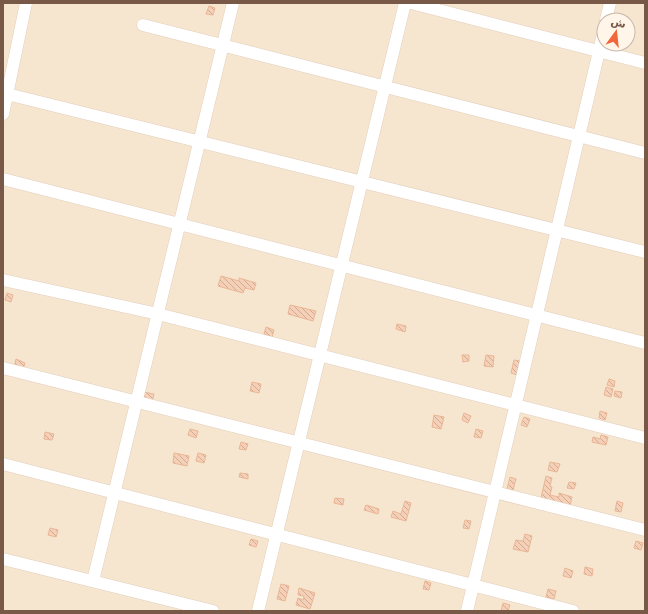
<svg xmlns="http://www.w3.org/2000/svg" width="648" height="614" font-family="'DejaVu Sans','Noto Naskh Arabic',sans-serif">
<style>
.residential{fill:#f6e5cf;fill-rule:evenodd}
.building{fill:url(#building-back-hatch);stroke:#eab695}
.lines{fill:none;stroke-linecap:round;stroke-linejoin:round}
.street-casing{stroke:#e3cfbc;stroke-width:13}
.street{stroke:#fff;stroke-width:12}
</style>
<defs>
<pattern id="building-back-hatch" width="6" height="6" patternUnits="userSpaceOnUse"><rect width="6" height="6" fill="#f6d0b6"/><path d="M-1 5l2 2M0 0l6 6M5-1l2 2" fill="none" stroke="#ccac96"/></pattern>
</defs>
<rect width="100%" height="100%" fill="#fef3e1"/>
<path class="residential" d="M3 3H645V611H3ZM604 20H628V44H604Z"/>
<path class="building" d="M209 6 215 8 213 15 206 14Z
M221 276 239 281V278L256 283 254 290 245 288 243 293 218 286Z
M7 293 13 295 11 302 5 300Z
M290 305 316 311 313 321 288 314Z
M397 324 406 326 405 332 396 329Z
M266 327 274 330 272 337 264 334Z
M462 355H469V361L463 362Z
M486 355 494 356 493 367 484 366Z
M16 359 25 363 23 370 14 367Z
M514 360 520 361 517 375 511 373Z
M609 379 615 381 614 387 607 385Z
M252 382 261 384 259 393 250 391Z
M606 387 613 389 611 397 604 395Z
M615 391 622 392 621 398 614 396Z
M143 392 154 394 152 402 142 400Z
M600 411 607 413 605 420 599 418Z
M464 413 471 416 468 423 462 420Z
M434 415 444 417 441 429 432 427Z
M524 417 530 419 527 427 521 425Z
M190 429 198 431 196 438 188 435Z
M476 429 483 431 481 438 474 437Z
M45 432 54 434 52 440 44 439Z
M601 435 608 437 606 445 592 442 593 437 600 439Z
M241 442 248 444 246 450 239 449Z
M174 453 189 456 187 466 173 463Z
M198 453 206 455 204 463 196 461Z
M550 462 560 464 557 472 548 470Z
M240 473 248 474V479L239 477Z
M546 476 552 478 550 486 552 487 550 495 559 497V493L572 497 570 506 541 498Z
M510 477 516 479 513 490 507 489Z
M569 482 576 483 574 489 567 488Z
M335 498 344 499 343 505 334 503Z
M405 501 411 503 406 521 391 517 393 511 401 514Z
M617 501 623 503 621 512 615 511Z
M366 505 379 509 378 514 364 510Z
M465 520 471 521 469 529 463 528Z
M50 528 58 530 56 537 48 535Z
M525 534 532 536 528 552 513 549 516 540 523 541Z
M251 539 258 541 256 547 249 545Z
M636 541 643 543 641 550 634 548Z
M585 567 593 569 592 576 584 574Z
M565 568 573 571 571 578 563 576Z
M425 581 431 583 429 590 423 589Z
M281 584 289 586 285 601 277 599Z
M299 588 315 593 310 609 296 605 298 598 303 600 304 596 298 595Z
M548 589 556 591 554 599 546 597Z
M503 603 510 605 508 611H501Z"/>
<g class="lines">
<defs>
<path id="street" d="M411 3 645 63
M606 20 610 3
M143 25 645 153
M3 93 645 252
M3 114 26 3
M3 179 645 343
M3 280 158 314 645 438
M3 368 645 530
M3 464 573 611
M3 559 213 611
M93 581 233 3
M258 611 405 3
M467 611 604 30"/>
</defs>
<use href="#street" class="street-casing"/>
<use href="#street" class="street"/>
</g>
<rect width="648" height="614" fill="none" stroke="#785846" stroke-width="8"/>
<g transform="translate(616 32) rotate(15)"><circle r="19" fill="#fff6e9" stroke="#c9b7a8"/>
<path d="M0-3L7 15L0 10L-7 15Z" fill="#f3653b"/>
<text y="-6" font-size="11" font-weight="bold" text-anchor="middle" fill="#785846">ش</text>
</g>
</svg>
